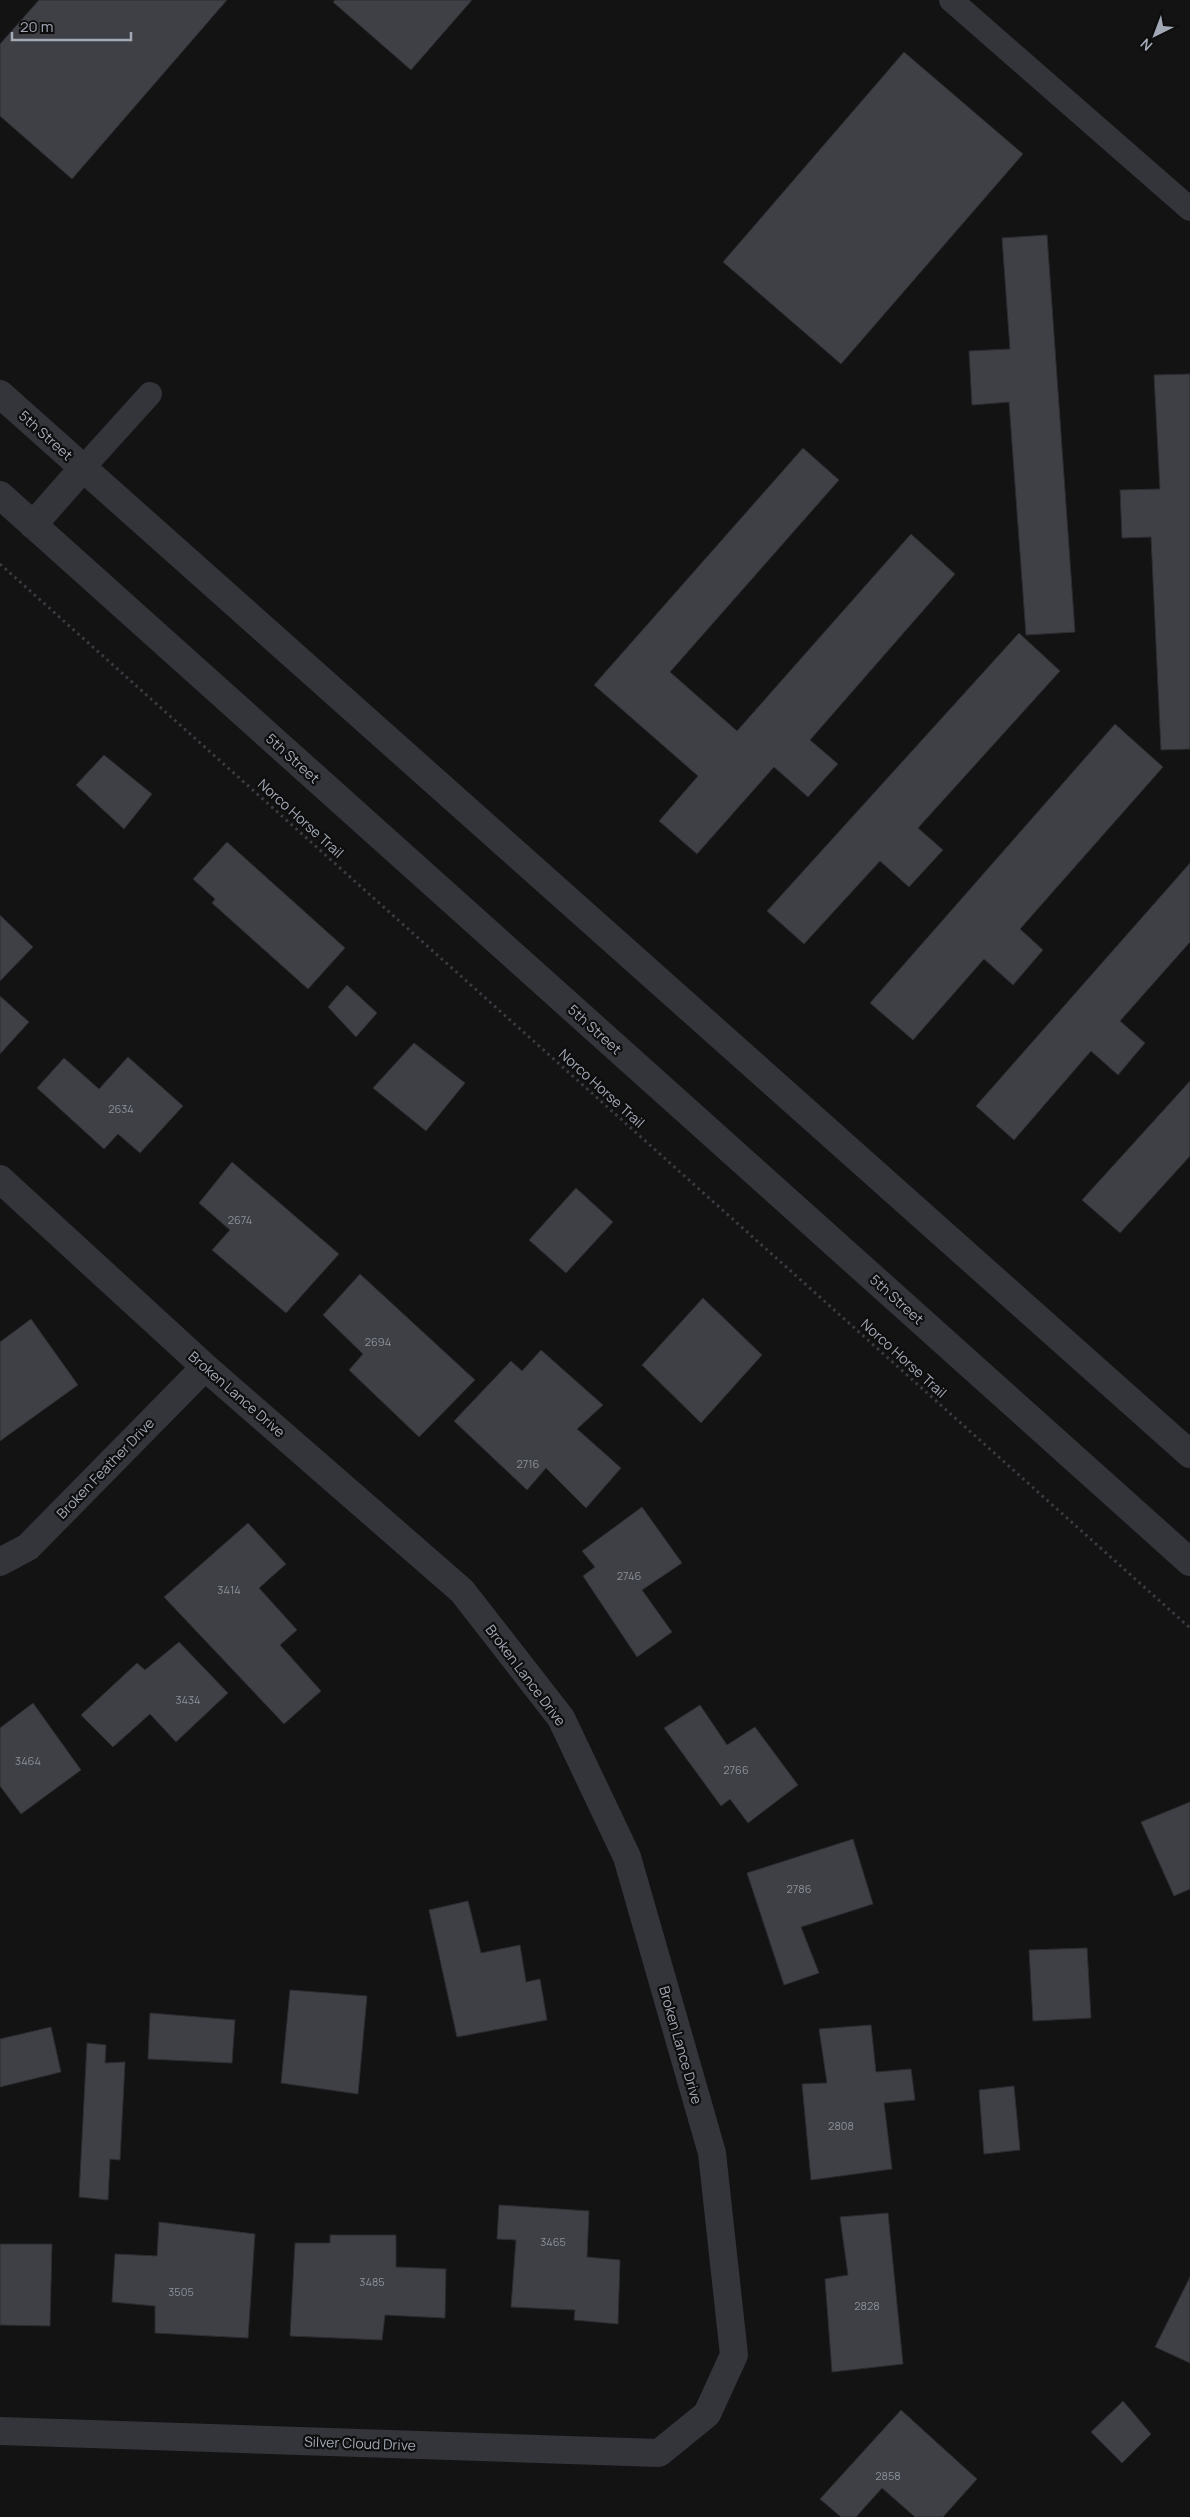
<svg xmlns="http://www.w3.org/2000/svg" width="1190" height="2517" font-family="Manrope,sans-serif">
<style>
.building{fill:#3e4045;stroke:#2c2d31}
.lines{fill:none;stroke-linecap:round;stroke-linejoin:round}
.path{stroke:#393c41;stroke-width:3;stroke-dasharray:2.5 4;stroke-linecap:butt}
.service{stroke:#33353a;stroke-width:24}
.minor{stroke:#33353a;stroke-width:28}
.tertiary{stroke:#33353a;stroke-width:28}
.labels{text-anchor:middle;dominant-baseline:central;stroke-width:4.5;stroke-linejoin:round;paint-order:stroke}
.number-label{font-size:11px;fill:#8a909a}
.street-label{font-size:14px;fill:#a3aab6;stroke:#0e0e0f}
</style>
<rect width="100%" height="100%" fill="#131314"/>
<path class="building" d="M39 0H227L72 179 0 116V44Z
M335 0H472L411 70 333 2Z
M904 52 1023 154 841 364 723 262Z
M1047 235 1075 632 1026 635 1009 402 972 405 969 351 1010 349 1002 238Z
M1190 374V749L1161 750 1151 537 1122 538 1120 490 1160 489 1154 375Z
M803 448 839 480 670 672 737 731 911 534 955 574 810 740 838 764 808 797 774 767 697 854 659 821 698 776 594 685Z
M1019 633 1060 671 918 828 943 850 909 887 880 861 804 944 767 911Z
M1115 724 1163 767 1020 929 1043 950 1013 985 984 959 913 1040 870 1003Z
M104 755 152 794 124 829 76 785Z
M227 842 345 948 308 989 212 903 215 899 193 879Z
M1190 863V942L1120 1021 1145 1043 1118 1075 1091 1051 1014 1140 976 1106Z
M0 915 33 947 0 981Z
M347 985 377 1013 356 1037 328 1007Z
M0 996 29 1022 0 1054Z
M414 1043 465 1083 426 1131 373 1088Z
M128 1057 183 1106 140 1153 118 1134 104 1149 37 1088 64 1058 99 1089Z
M1190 1081V1156L1120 1233 1082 1200Z
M232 1162 339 1254 286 1313 212 1250 230 1230 199 1203Z
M576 1188 613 1222 566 1273 529 1240Z
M360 1274 475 1380 419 1437 349 1370 363 1354 323 1315Z
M703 1298 762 1355 701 1423 642 1365Z
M31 1319 78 1385 0 1441V1342Z
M541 1350 603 1405 577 1429 621 1468 586 1508 546 1468 527 1490 454 1421 511 1361 522 1371Z
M642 1507 682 1563 642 1590 672 1632 637 1657 583 1576 595 1567 582 1551Z
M248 1523 286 1564 259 1588 297 1630 280 1645 321 1691 284 1724 164 1597Z
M179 1642 228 1693 176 1742 150 1714 113 1747 81 1715 137 1663 145 1670Z
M33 1703 81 1770 21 1814 0 1786V1728Z
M700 1705 727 1745 755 1727 798 1785 748 1823 730 1799 721 1806 664 1728Z
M1190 1802V1889L1174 1896 1141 1822Z
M853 1839 873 1904 801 1927 819 1973 784 1985 747 1873Z
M468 1901 481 1953 520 1945 526 1982 540 1979 547 2020 457 2037 429 1910Z
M1087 1948 1091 2018 1033 2021 1029 1950Z
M290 1990 367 1996 358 2094 281 2083Z
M150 2013 235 2020 232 2063 148 2059Z
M871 2025 876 2072 911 2069 915 2100 884 2103 892 2169 811 2180 802 2084 827 2083 819 2029Z
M51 2027 61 2072 0 2087V2039Z
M87 2043 106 2045 105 2063 125 2062 120 2160 110 2159 108 2200 79 2197Z
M1014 2086 1020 2150 984 2154 979 2090Z
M499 2205 589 2211 587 2257 620 2260 618 2324 574 2320 575 2310 511 2307 516 2240 497 2239Z
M888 2213 903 2364 832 2372 825 2279 848 2275 840 2217Z
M159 2222 255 2234 248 2338 155 2333V2306L112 2302 115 2254 157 2256Z
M330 2235H396V2267L446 2269 445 2318 385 2315 382 2340 290 2336 295 2243H330Z
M0 2244H52L50 2326 0 2325Z
M1190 2277V2363L1155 2347Z
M1123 2401 1151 2434 1122 2463 1091 2432Z
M901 2410 977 2479 943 2517H915L882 2488 856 2517H841L820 2499Z"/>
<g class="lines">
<path class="path" d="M0 564 1190 1628"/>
<path class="service" d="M951 0 1190 209
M83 468 150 394"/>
<path class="minor" d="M0 1179 205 1367 462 1591 561 1718 627 1857 712 2153 734 2355 707 2414 659 2453 0 2431
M0 1562 28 1547 205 1367"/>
<path class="tertiary" d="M0 394 1190 1454
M0 495 1190 1562
M33 525 83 468"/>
</g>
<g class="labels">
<g class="number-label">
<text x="121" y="1108">2634</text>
<text x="240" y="1219">2674</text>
<text x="378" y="1341">2694</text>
<text x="528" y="1463">2716</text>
<text x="629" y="1575">2746</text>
<text x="229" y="1589">3414</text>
<text x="188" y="1699">3434</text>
<text x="28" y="1760">3464</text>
<text x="736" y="1769">2766</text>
<text x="799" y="1888">2786</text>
<text x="841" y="2125">2808</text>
<text x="553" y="2241">3465</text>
<text x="372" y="2281">3485</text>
<text x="181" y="2291">3505</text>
<text x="867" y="2305">2828</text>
<text x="888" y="2475">2858</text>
</g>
<g class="street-label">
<text transform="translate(46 435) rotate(42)">5th Street</text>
<text transform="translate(293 758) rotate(42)">5th Street</text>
<text transform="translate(301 818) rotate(42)">Norco Horse Trail</text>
<text transform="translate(595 1029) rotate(42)">5th Street</text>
<text transform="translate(602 1088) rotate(42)">Norco Horse Trail</text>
<text transform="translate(897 1299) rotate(42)">5th Street</text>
<text transform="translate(904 1358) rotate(42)">Norco Horse Trail</text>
<text transform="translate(237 1394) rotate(41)">Broken Lance Drive</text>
<text transform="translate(105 1468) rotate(-46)">Broken Feather Drive</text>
<text transform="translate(526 1675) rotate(53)">Broken Lance Drive</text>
<text transform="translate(681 2045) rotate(74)">Broken Lance Drive</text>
<text transform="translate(360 2443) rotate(2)">Silver Cloud Drive</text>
</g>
</g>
<g transform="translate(1155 35) rotate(222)" stroke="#0e0e0f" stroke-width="4" paint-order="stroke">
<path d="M0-4L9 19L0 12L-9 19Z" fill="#a3aab6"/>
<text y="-8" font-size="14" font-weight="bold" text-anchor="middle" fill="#a3aab6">N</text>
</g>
<path d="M12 32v8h119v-8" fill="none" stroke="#a3aab6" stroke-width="2.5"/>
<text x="20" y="32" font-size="15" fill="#a3aab6" stroke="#0e0e0f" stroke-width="4" paint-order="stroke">20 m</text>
</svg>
